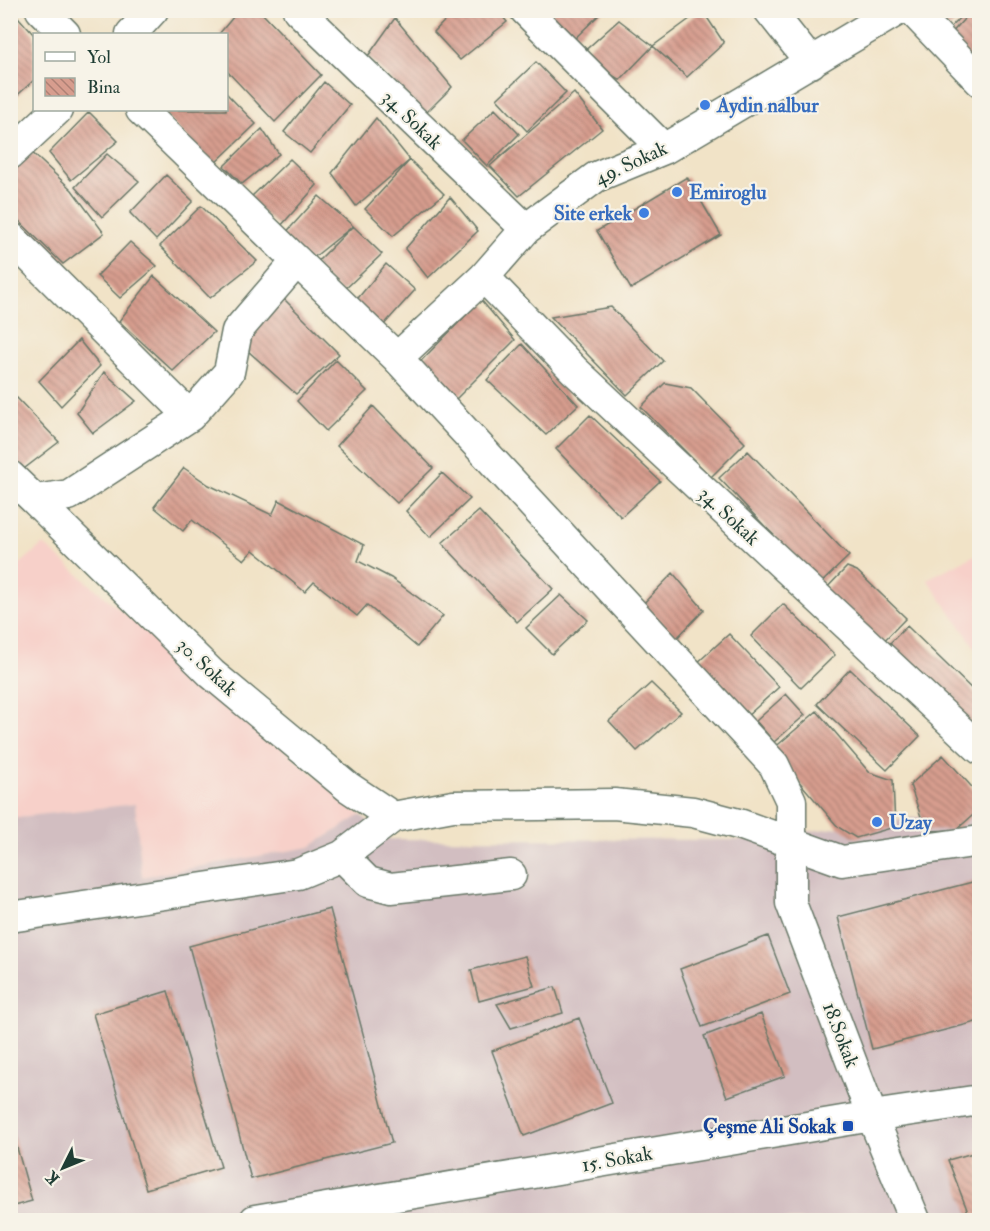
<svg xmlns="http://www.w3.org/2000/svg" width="990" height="1231" font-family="'IM FELL Double Pica',serif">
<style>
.built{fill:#f7d0c9}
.industrial{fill:#d2bec1}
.building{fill:url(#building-back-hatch)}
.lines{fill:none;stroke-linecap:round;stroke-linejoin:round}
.minor-casing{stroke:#687767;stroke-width:33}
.minor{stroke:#fff;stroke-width:30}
.shop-dot{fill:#3f7fe0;stroke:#f7f3e8;stroke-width:2}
.transit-dot{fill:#1a4fb4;stroke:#f7f3e8;stroke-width:2}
.labels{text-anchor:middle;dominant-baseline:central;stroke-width:4.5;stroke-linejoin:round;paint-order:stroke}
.shop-label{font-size:20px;font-weight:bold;fill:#366cbe;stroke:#f7f3e8;text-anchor:start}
.street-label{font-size:20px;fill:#1f3d34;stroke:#f7f3e8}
.transit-label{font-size:20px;font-weight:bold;fill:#164399;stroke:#f7f3e8;text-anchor:end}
</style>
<defs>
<pattern id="building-back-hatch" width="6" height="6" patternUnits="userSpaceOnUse" patternTransform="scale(1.5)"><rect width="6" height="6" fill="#d79d8e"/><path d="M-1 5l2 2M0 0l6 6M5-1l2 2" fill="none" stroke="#ae8175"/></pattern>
</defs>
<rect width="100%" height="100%" fill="#f7f3e8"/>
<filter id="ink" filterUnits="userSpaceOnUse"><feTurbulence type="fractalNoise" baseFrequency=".0167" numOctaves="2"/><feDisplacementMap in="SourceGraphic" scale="12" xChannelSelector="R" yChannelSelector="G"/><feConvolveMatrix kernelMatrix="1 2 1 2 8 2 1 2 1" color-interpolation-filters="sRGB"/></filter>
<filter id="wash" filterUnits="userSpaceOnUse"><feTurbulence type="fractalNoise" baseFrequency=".008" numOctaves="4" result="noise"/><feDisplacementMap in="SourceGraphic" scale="24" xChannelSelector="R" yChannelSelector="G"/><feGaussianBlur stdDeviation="1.35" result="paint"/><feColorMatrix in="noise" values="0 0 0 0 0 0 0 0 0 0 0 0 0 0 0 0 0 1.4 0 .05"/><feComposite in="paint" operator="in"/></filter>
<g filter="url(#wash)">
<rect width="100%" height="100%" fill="#f1e3c7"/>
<path class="built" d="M43 544 361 815 310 847 142 877 135 804 11 818 10 573Z
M979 553V653L927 579Z"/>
<path class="industrial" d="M135 804 142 877 310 847 361 815 389 839 744 840 979 809V1220H11L10 818Z"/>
<g id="blocks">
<path class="building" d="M239 10H259L321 75 275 122 226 70V34H219Z
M455 10H497L507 22 460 60 434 32Z
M555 10H604L567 46 544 24Z
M702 10 724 43 687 77 653 46Z
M923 10H967L944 34Z
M972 10H980V58L973 65 943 43Z
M18 17 34 35V80L10 102V24Z
M395 18 452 87 424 115 368 56Z
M619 20 653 46 620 80 580 55Z
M536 62 566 93 527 131 497 99Z
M324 82 350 105 310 153 284 132Z
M226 93 256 124 213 165 159 110H226Z
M574 93 602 129 519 196 490 166Z
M495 109 519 134 487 166 462 140Z
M89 112 118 141 71 180 49 153Z
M376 118 410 160 444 194 393 236 365 209 410 160 356 206 332 173Z
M262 129 279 154 242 184 224 166Z
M27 148 72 190 104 233 63 264 10 212V167Z
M107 154 139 181 102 217 75 187Z
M290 159 317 185 280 227 248 200Z
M166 175 193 201 156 240 130 213Z
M687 177 721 235 631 289 597 231Z
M319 196 353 226 308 262 282 237Z
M450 197 478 231 428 278 405 249Z
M201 206 257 261 210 298 160 246Z
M353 226 382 254 341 293 313 266Z
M130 242 157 266 120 298 97 276Z
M386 264 415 290 381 328 354 303Z
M154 276 214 332 173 371 119 321Z
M281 296 339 354 296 394 238 342Z
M481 300 515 340 455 400 416 366Z
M611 307 663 361 627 395 551 317Z
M79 340 100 366 61 406 39 381Z
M522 344 578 405 546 435 487 380Z
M336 360 367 391 326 431 297 401Z
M104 372 136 401 93 433 77 413Z
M665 383 691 388 745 443 711 477 641 407Z
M16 397 59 442 21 471 10 461V403Z
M373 406 433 468 397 503 337 446Z
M590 415 660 481 621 517 556 449Z
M748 451 849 556 820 584 719 478Z
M184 468 209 485 272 515 279 500 364 545 358 561 391 578 443 616 417 647 367 605 357 616 314 582 305 592 253 550 244 560 192 520 183 531 154 507Z
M442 473 470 499 430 537 406 511Z
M479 511 553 589 517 622 442 543Z
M847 567 857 571 906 618 875 650 819 596Z
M673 573 704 610 672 643 638 609Z
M561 595 588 620 552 654 526 628Z
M783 604 835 655 801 688 751 636Z
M907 626 980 697V742L885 648Z
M729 634 779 687 745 718 696 664Z
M850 669 920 736 887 770 817 704Z
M651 683 681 712 637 751 609 721Z
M786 694 805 715 774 742 756 721Z
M817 711 869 772 893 780 895 827 856 838 838 827 772 750Z
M943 755 980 796V809L956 830 926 831 910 785Z
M980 880V1021L872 1049 838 917Z
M330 909 392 1143 251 1179 189 946Z
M768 936 790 994 702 1027 680 969Z
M525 956 534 986 479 1001 471 970Z
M555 987 563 1013 511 1028 497 1004Z
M168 991 221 1167 146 1189 93 1014Z
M761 1014 785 1076 727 1097 704 1036Z
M579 1018 612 1103 524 1136 492 1051Z
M10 1123 32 1201 10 1207Z
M980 1151V1220H971L948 1160Z"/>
</g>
</g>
<g filter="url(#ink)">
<use href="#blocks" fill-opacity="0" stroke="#687767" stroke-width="1.5"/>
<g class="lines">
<defs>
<path id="minor" d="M41 10 65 34
M298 10 526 229
M525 10 664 149
M769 10 811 63
M912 10 980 81
M131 34 153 10
M141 110 397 358 774 765 791 801V903L872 1116 915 1220
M10 154 57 110
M10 237 190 416 69 495 35 500 10 476
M484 277 574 370 980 749
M397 358 484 277 526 229 596 177 664 149 898 10
M190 416 229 372 237 331 297 261
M35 500 212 674 348 787 393 817
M342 856 368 882 391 888 511 875
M10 917 298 874 342 856 393 817 453 806 614 804 693 812 742 825 842 861 980 841
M255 1220 872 1116 980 1100"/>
</defs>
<use href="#minor" class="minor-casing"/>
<use href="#minor" class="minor"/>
</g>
</g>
<g class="shop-dot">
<circle cx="705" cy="105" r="6"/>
<circle cx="677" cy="192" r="6"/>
<circle cx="644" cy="213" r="6"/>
<circle cx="877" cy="822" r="6"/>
</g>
<rect class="transit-dot" x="842" y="1120" width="12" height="12" rx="3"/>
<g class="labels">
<g class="shop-label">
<text x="717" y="105">Aydin nalbur</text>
<text x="689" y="192">Emiroglu</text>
<text x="632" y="213" text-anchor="end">Site erkek</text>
<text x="889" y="822">Uzay</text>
</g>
<g class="street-label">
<text transform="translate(412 120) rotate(44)">34. Sokak</text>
<text transform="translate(631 163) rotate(-25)">49. Sokak</text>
<text transform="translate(729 516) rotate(43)">34. Sokak</text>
<text transform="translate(207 667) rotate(43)">30. Sokak</text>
<text transform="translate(841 1035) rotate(69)">18.Sokak</text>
<text transform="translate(617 1159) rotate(-10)">15. Sokak</text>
</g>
<g class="transit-label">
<text x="836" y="1126">Çeşme Ali Sokak</text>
</g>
</g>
<rect width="990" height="1231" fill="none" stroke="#f7f3e8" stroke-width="36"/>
<rect x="33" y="33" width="195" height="78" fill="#f7f3e8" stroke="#a1aaa0" stroke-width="1.5"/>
<rect x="45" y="52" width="30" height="9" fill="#ffffff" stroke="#a1aaa0" stroke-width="1.5"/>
<text x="87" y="63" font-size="18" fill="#1f3d34">Yol</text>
<rect x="45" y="78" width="30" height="18" fill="url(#building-back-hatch)" stroke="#a1aaa0" stroke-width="1.5"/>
<text x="87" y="93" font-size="18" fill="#1f3d34">Bina</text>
<g transform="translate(63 1168) rotate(227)" stroke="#f7f3e8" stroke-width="4.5" paint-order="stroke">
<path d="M0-4.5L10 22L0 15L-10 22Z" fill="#1f3d34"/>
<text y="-9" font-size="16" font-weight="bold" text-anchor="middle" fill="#1f3d34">K</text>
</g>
</svg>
